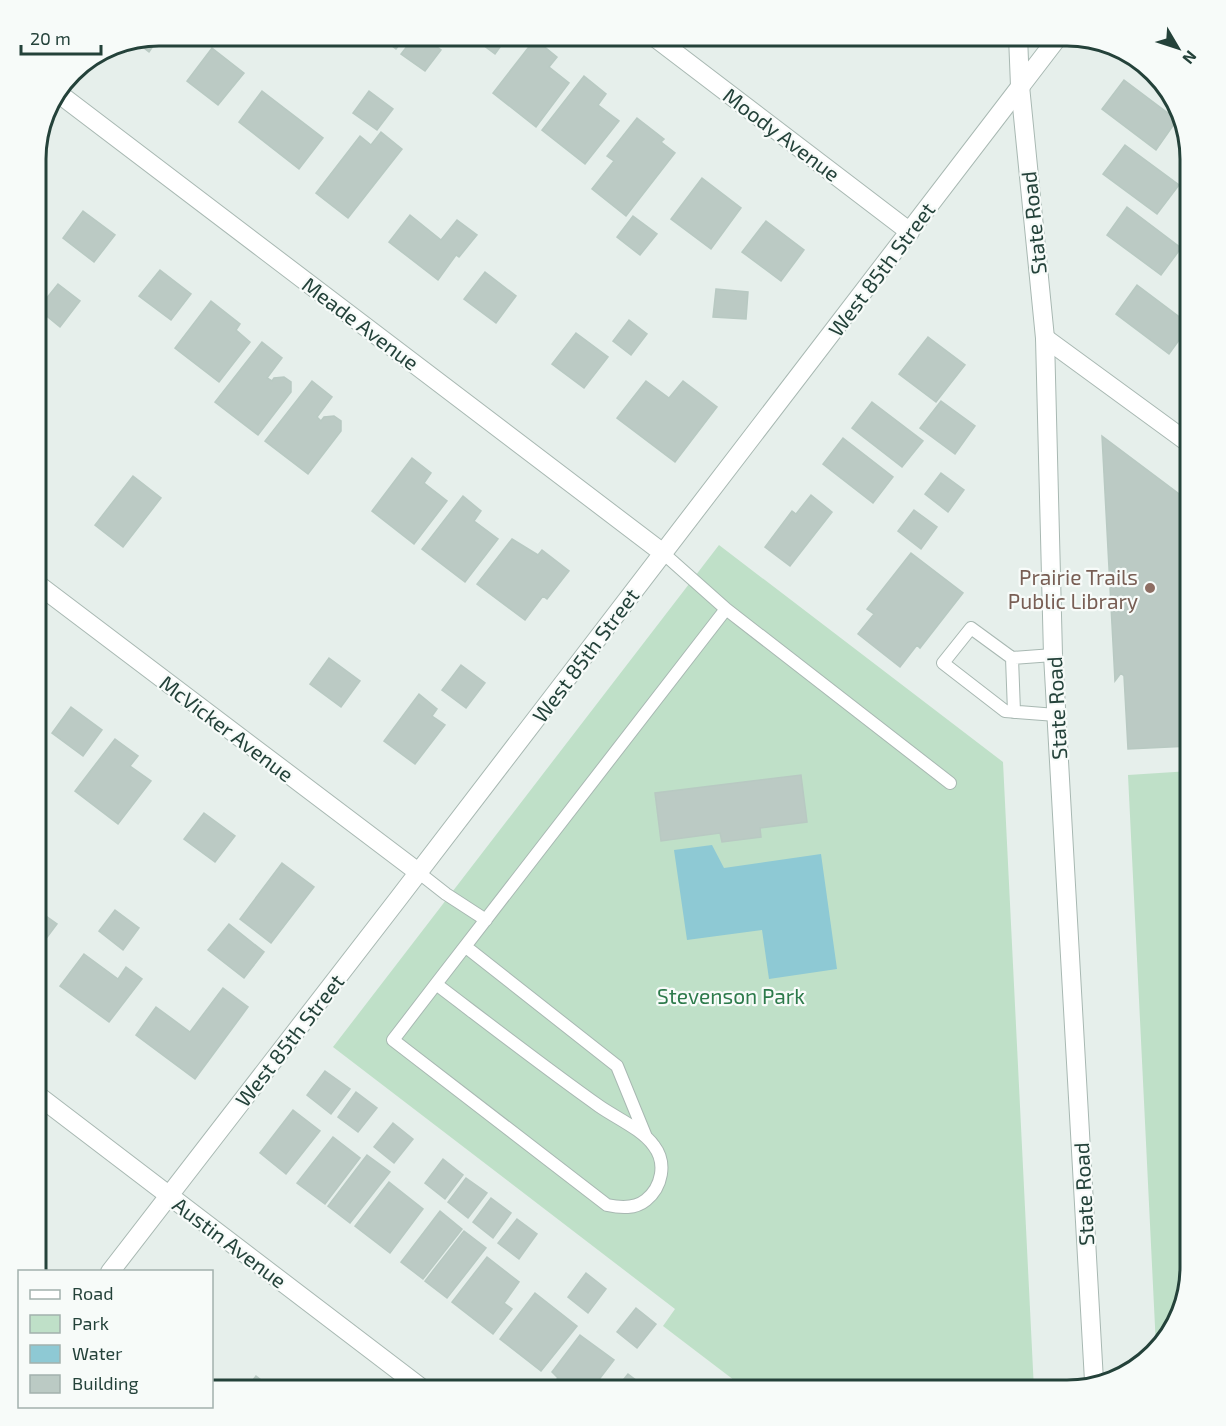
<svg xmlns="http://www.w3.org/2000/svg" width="1226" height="1426" font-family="'Exo 2',sans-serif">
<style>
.green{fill:#bfe0c8}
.water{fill:#8ec9d4}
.building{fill:#bbcac4;stroke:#b8c9c2;stroke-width:1.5}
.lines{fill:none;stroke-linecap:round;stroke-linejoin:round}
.service-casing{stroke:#a8b8b2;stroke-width:14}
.minor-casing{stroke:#a8b8b2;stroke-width:20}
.tertiary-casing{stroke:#a8b8b2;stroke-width:20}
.service{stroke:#fff;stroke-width:12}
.minor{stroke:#fff;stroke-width:18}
.tertiary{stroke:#fff;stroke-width:18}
.education-dot{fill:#8d6e63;stroke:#f7fbf9;stroke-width:2}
.labels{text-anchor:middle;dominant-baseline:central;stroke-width:4.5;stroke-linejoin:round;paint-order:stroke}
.street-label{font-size:21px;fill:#24423a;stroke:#f7fbf9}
.education-label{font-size:21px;fill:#785e54;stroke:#f7fbf9;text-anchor:end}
.park-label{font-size:21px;fill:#2d7a4b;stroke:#f7fbf9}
.rim{fill:none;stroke:#24423a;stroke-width:3}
</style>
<rect width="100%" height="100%" fill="#e6efeb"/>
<path class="green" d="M719 545 1003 762 1034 1390H747L663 1326 675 1309 333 1047Z
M1190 771V1267L1177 1321 1156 1347 1128 775Z"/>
<path class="water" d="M712 845 724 868 821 854 837 969 769 979 762 930 687 940 674 850Z"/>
<path class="building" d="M160 36 149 52 135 41Z
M379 36H406L396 49Z
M415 36H422L441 50 425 71 401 54Z
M471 36H508L495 54Z
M535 39 557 57 549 67 569 83 536 127 493 93Z
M212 48 244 73 218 105 187 81Z
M584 76 606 94 598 105 619 121 585 164 542 130Z
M1124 80 1177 120 1156 150 1102 109Z
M262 91 323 138 299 169 239 122Z
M369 91 393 109 377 130 353 113Z
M637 118 664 139 661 142 675 153 626 216 592 189 614 161 607 156Z
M381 132 402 149 348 218 316 193 360 136 371 145Z
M1125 145 1179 185 1157 214 1103 174Z
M702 178 741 208 711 249 671 219Z
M1127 207 1181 248 1161 275 1107 235Z
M83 211 115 235 94 262 63 238Z
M410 215 441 240 457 220 477 235 459 257 456 255 438 280 389 242Z
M633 216 657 234 640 255 617 237Z
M766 221 804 250 781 281 742 252Z
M160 270 191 294 171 320 139 296Z
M485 272 516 296 496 323 464 299Z
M58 284 80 301 60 327 38 309Z
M1137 285 1190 325 1169 354 1116 314Z
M716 289 748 292 746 319 713 317Z
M211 301 240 324 236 330 250 342 219 382 175 348Z
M629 320 647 334 631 355 613 341Z
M576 333 608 357 584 388 552 364Z
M928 337 965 365 936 402 899 374Z
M262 342 282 358 267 378 272 381 274 378 284 377 291 382V392L258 435 215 402Z
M312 381 332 397 317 417 321 421 324 417 334 416 341 421V431L308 474 265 441Z
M646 381 669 398 683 381 717 407 675 462 617 418Z
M941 401 975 426 955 454 920 428Z
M872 402 923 441 902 467 852 428Z
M36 436 46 444 36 457Z
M1102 436 1190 502V746L1128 749 1124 676 1121 673 1115 681Z
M843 438 893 477 873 503 823 464Z
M412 458 431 473 424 483 447 501 414 544 372 511Z
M941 473 964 490 948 512 925 494Z
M133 476 161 498 123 547 95 525Z
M811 495 832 512 790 566 765 547 792 511 796 514Z
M463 496 481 511 474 521 498 539 465 582 422 549Z
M914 510 937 527 921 549 898 531Z
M512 539 538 555 542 550 569 571 547 599 543 596 525 620 477 584Z
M911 553 963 593 920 648 917 645 900 667 858 634 874 614 867 609Z
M329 658 360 681 341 707 310 684Z
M461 665 485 683 466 708 442 690Z
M419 694 437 709 432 716 445 725 415 764 384 741Z
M71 707 102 730 83 756 52 733Z
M115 739 138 756 130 766 151 781 118 824 75 791Z
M801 775 807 822 760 828 761 837 722 842 720 833 661 841 655 793Z
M204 813 235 836 215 862 184 839Z
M282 863 314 887 271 943 240 919Z
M36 909 57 924 36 952Z
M115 910 139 928 123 950 99 931Z
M229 924 264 952 244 978 208 950Z
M84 954 118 979 126 967 142 979 109 1022 60 986Z
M223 988 248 1007 195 1079 136 1035 156 1007 190 1032Z
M325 1071 350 1089 331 1114 307 1095Z
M356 1092 377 1108 358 1132 338 1117Z
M293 1110 320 1131 286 1174 260 1153Z
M393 1123 413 1139 394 1163 374 1147Z
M333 1137 360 1158 325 1204 297 1183Z
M367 1155 390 1172 350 1223 328 1206Z
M443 1159 463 1175 445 1199 425 1183Z
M466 1178 487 1193 468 1218 448 1202Z
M389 1182 423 1209 390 1253 355 1226Z
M491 1198 511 1213 493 1238 473 1222Z
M440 1211 462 1229 423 1279 401 1262Z
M517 1219 537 1234 519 1259 498 1243Z
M464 1231 486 1248 447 1298 425 1281Z
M487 1257 519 1282 504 1303 512 1309 493 1334 452 1302Z
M586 1273 606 1289 588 1313 568 1297Z
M535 1293 577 1326 541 1371 500 1339Z
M636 1308 656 1324 637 1348 617 1332Z
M580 1335 614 1360 591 1390H566L555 1381 558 1378 552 1372Z
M628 1374 649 1390H615Z
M256 1376 274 1390H245Z"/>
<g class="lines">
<defs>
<path id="service" d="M663 553 726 609 950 783
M1053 655 1012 658 971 628 943 663 1005 711 1056 715
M1012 658 1014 712
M418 872 446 894 486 920
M466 947 617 1066 646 1137
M436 984C490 1025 544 1067 599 1106 616 1118 642 1129 654 1146 667 1163 662 1187 646 1200 635 1209 621 1208 607 1205L393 1040 436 984 726 609"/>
<path id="minor" d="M653 36 910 232
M58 93 663 553
M1045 338 1190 444
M36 583 418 872
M36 1094 424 1390
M110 1272 398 899 1059 36"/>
<path id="tertiary" d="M1018 36 1020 86 1045 338 1053 655 1094 1381"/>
</defs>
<use href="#service" class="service-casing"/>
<use href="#minor" class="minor-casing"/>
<use href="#tertiary" class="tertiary-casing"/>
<use href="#service" class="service"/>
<use href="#minor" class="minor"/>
<use href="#tertiary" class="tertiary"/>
</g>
<circle class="education-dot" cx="1150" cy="588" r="6"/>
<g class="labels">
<g class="street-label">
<text transform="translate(782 134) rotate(37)">Moody Avenue</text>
<text transform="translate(1033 223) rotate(-96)">State Road</text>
<text transform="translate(881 269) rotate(-53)">West 85th Street</text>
<text transform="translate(361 323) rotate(37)">Meade Avenue</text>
<text transform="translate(585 655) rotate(-53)">West 85th Street</text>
<text transform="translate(1056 708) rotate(-93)">State Road</text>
<text transform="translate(227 728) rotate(37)">McVicker Avenue</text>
<text transform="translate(289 1040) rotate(-52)">West 85th Street</text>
<text transform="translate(1083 1194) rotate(-93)">State Road</text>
<text transform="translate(230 1242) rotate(37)">Austin Avenue</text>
</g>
<g class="education-label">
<text x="1138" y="576">Prairie Trails<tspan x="1138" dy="24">Public Library</tspan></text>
</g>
<g class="park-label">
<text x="731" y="995">Stevenson Park</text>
</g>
</g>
<path d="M0 0H1226V1426H0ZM159 46H1067A113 113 0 0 1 1180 159V1267A113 113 0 0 1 1067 1380H159A113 113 0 0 1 46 1267V159A113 113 0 0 1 159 46Z" fill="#f7fbf9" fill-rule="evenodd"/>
<path class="rim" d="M159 46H1067A113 113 0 0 1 1180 159V1267A113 113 0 0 1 1067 1380H159A113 113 0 0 1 46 1267V159A113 113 0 0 1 159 46Z"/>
<rect x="18" y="1270" width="195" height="138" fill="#f7fbf9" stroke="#a3b1ad" stroke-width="1.5"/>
<rect x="30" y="1290" width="30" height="9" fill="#ffffff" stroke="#a3b1ad" stroke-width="1.5"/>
<text x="72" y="1300" font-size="18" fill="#24423a">Road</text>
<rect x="30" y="1315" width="30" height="18" fill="#bfe0c8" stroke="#a3b1ad" stroke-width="1.5"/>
<text x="72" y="1330" font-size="18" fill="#24423a">Park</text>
<rect x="30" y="1345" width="30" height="18" fill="#8ec9d4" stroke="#a3b1ad" stroke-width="1.5"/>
<text x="72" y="1360" font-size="18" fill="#24423a">Water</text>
<rect x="30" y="1375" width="30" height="18" fill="#bbcac4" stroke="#a3b1ad" stroke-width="1.5"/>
<text x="72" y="1390" font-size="18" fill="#24423a">Building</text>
<g transform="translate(1178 48) rotate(129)" stroke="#f7fbf9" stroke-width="4.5" paint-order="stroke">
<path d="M0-4.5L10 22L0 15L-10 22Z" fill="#24423a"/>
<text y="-9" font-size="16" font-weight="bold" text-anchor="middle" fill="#24423a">N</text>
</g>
<path d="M21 45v9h80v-9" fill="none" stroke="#24423a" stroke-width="3"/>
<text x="30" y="45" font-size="18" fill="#24423a" stroke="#f7fbf9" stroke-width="4.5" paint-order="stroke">20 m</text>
</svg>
